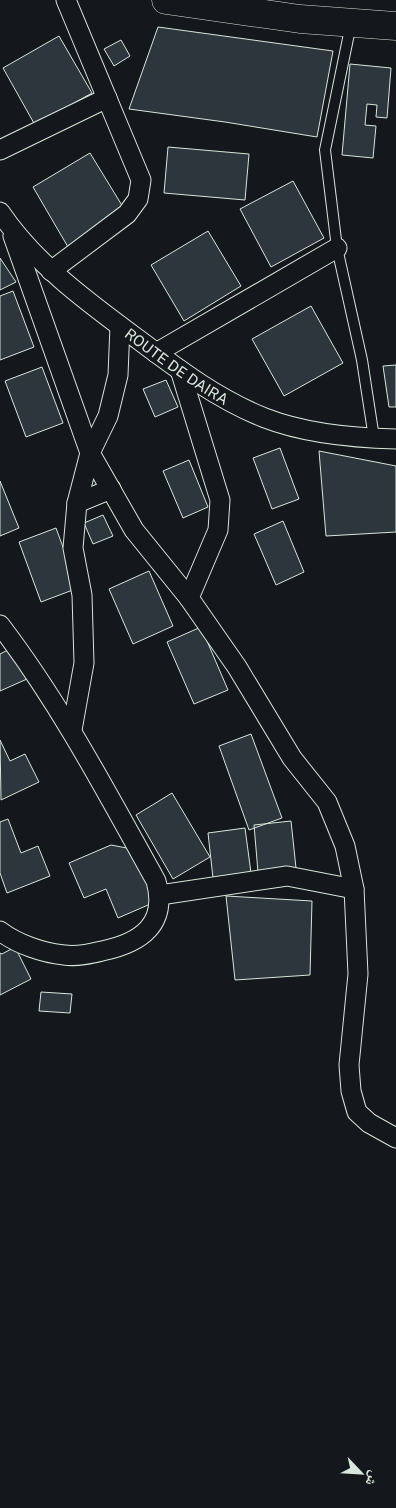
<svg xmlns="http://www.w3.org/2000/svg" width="396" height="1508" font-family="'Public Sans','Noto Naskh Arabic',sans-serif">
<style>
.building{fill:#2c363c;stroke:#d8e6dc}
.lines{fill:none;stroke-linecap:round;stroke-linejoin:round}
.lane-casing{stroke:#d8e6dc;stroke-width:12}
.street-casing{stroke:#d8e6dc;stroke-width:21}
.primary-casing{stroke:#d8e6dc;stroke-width:29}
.lane{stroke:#14181c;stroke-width:10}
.street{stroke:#14181c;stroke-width:19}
.primary{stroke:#14181c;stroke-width:28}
.labels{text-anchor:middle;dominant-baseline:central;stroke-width:4;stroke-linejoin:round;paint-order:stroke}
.street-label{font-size:15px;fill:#d8e6dc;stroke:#14181c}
</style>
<rect width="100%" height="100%" fill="#14181c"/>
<path class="building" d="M158 27 333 51 317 137 225 122 129 109Z
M59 36 92 93 35 125 3 68Z
M121 40 130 56 114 66 104 49Z
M350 64 391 68 387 118 376 117 377 105 367 104 365 125 376 126 373 158 342 155Z
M168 147 249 154 245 200 164 193Z
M90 153 126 212 68 247 33 187Z
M293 181 324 238 271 267 240 209Z
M208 231 241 286 184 321 151 265Z
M0 258 16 282 0 290Z
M13 291 34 347 0 360V296Z
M311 306 343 363 284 396 252 339Z
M396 365V407H389L383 366Z
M42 367 63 423 26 437 5 381Z
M166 380 178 407 155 417 143 389Z
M280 448 299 499 272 509 253 458Z
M319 451 396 466V532L326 536Z
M189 460 208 507 183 518 163 471Z
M0 481 19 528 0 536Z
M103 515 113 536 93 544 84 523Z
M283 521 304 572 276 585 254 534Z
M56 528 78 588 41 602 19 542Z
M149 571 173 626 133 644 109 589Z
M201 627 228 690 194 704 167 642Z
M12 648 27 679 0 691V654Z
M251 734 282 818 249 830 219 746Z
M0 740 10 761 25 754 39 782 1 800Z
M172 793 210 857 173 879 136 815Z
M8 819 21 853 38 846 50 876 7 893 0 873V822Z
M291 821 296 868 258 872 254 825Z
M245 828 251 873 213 878 208 833Z
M111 845 132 849 155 902 118 918 106 889 84 898 69 863Z
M226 896 312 901 310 975 235 980Z
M15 947 31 979 0 995V953L2 954Z
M41 992 72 994 70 1013 39 1011Z"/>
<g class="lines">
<defs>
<path id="lane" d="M351 24 325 150 337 248 362 360 374 438"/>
<g id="street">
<path d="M0 150 107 98"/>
<path id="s1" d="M0 212C35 264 89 303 139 340 179 370 219 400 265 418 306 434 353 438 396 439"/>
<path d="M13 236 90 453 134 530 189 598"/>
<path d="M51 271 127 214 138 199 141 180 66 0"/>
<path d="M156 353 337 248"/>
<path d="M180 370 220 500 218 530 189 598 237 667 292 758 327 802 345 846 354 889 358 974 349 1065 351 1091 357 1112 369 1123 396 1138"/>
<path d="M77 503 111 489"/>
<path d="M0 625C61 705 107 793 156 881 168 924 141 943 102 951 90 954 77 957 64 955 43 953 17 944 0 931"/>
<path d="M72 730 84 663 82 595 73 548 77 503 90 453 108 416 118 375 120 326"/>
<path d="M160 895 287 876 354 889"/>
</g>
<path id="primary" d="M166 0 300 19 396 26"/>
</defs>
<use href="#lane" class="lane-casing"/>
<use href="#street" class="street-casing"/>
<use href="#primary" class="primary-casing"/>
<use href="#lane" class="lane"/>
<use href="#street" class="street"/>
<use href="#primary" class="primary"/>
</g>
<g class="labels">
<g class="street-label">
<text stroke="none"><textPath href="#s1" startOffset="236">ROUTE DE DAIRA</textPath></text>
</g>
</g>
<g transform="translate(361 1473) rotate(115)" stroke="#14181c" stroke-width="4" paint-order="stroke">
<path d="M0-4L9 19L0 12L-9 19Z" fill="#d8e6dc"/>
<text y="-8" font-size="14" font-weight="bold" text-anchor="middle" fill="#d8e6dc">ش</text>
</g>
</svg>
